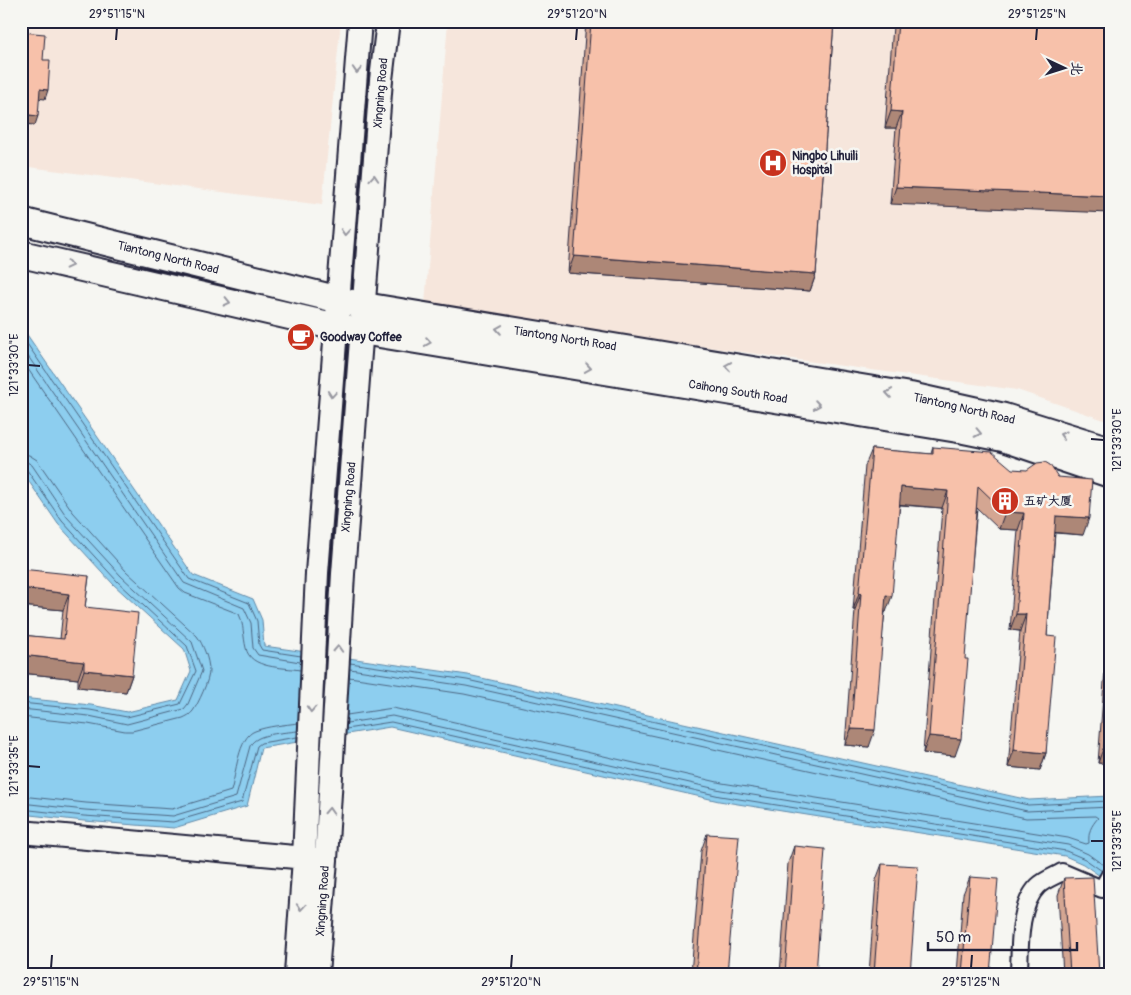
<svg xmlns="http://www.w3.org/2000/svg" width="1131" height="995" font-family="Pangolin,'LXGW WenKai TC',sans-serif">
<style>
.built{fill:#f6e6dc}
.water{fill:#8dceef;stroke:#6289a7}
.lines{fill:none;stroke-linecap:round;stroke-linejoin:round}
.shore{stroke:#4d6783;stroke-width:1}
.minor-casing{stroke:#22223b;stroke-width:20}
.secondary-casing{stroke:#22223b;stroke-width:26}
.primary-casing{stroke:#22223b;stroke-width:30}
.minor{stroke:#f6f6f2;stroke-width:16}
.secondary{stroke:#f6f6f2;stroke-width:22}
.primary{stroke:#f6f6f2;stroke-width:26}
.wall{fill:#d4a692;stroke:#22223b}
.shaded-wall{fill:#ad8777;stroke:#22223b}
.building{fill:#f7c1aa;stroke:#22223b}
.oneway{stroke:#9797a0}
.ticks{fill:none;stroke:#22223b;stroke-width:2}
.labels{text-anchor:middle;dominant-baseline:central;stroke-width:5;stroke-linejoin:round;paint-order:stroke}
.street-label{font-size:12px;fill:#22223b;stroke:#f6f6f2}
.poi-label{font-size:12px;font-weight:bold;fill:#22223b;stroke:#f6f6f2;text-anchor:start}
.neatline{fill:none;stroke:#22223b;stroke-width:2}
.ticks-label{font-size:12px;text-anchor:middle;fill:#22223b}
</style>
<rect width="100%" height="100%" fill="#f6f6f2"/>
<filter id="ink" filterUnits="userSpaceOnUse"><feTurbulence type="fractalNoise" baseFrequency=".02" numOctaves="2"/><feDisplacementMap in="SourceGraphic" scale="10" xChannelSelector="R" yChannelSelector="G"/><feConvolveMatrix kernelMatrix="1 2 1 2 8 2 1 2 1" color-interpolation-filters="sRGB"/></filter>
<g filter="url(#ink)">
<path class="built" d="M21 21H341L322 205 21 166Z
M448 21H1110V422L1017 390 641 338 425 304Z"/>
<path class="water" d="M21 326 193 575 253 599 262 620 264 646 468 675 1029 800 1110 796V829L1107 837 1110 839V883L1083 864 1065 856 719 801 390 727 261 748 247 806 174 828 84 821 21 814V698L91 705 127 712 178 700 191 671 184 649 113 584 58 524 21 470Z"/>
<g class="lines">
<path class="shore" d="M21 335 189 579 249 603 257 621 259 645 262 650 301 656
M21 346 184 583 244 608 251 623 253 648 258 655 300 662
M21 359 179 588 185 593 239 614C244 625 243 636 246 648 250 669 283 667 300 670
M21 454 29 455 37 460 73 512 126 571 197 636C203 644 209 660 209 670 210 679 198 704 193 711 190 715 187 716 183 718L132 731H125L88 724 21 717
M21 461 27 462 32 465 67 517 121 576 192 642 202 671 188 704 184 709 127 724 89 716 21 709
M21 468 27 470 62 521 117 581 187 646 196 671 180 704 127 717 90 710 21 703
M350 663 467 680 1028 805 1110 801
M350 669 466 686 1027 811 1110 807
M347 715 393 708 722 783 1068 838 1086 844 1089 843C1088 832 1091 826 1098 818L1095 816 1026 818 464 694 349 677
M347 723 392 716 721 790 1068 845 1088 854 1106 867
M346 729 391 722 720 796 1066 851 1085 859 1102 871
M21 796 86 803 172 809 231 791C236 775 238 737 255 731 268 726 284 725 298 723
M21 803 85 810 173 816 236 797 250 746C256 733 284 733 297 731
M21 809 84 816 173 822 242 802 257 746 261 743 297 737"/>
<defs>
<path id="minor" d="M1019 974C1020 947 1018 906 1038 886 1044 880 1055 876 1062 872L1102 889 1110 875"/>
<path id="secondary" d="M21 832 317 859
M296 974 304 858 317 573 360 21
M317 974 326 860 343 574 381 80 388 21"/>
<path id="primary" d="M21 221 364 306 910 396 1004 417 1110 450
M21 254 337 327 964 430 1003 438 1110 474"/>
</defs>
<use href="#minor" class="minor-casing"/>
<use href="#secondary" class="secondary-casing"/>
<use href="#primary" class="primary-casing"/>
<use href="#minor" class="minor"/>
<use href="#secondary" class="secondary"/>
<use href="#primary" class="primary"/>
</g>
<path class="wall" d="M586 21H1110L890 204 896 128H885L893 26 834 21 816 274 810 291 568 273Z
M933 447 1083 535 1055 533 1047 636 1046 753 1040 770 1008 767 1020 631 1010 630 1018 530 999 529 977 508 955 756 923 753 942 508 900 505 886 612H885L869 747 845 745 855 610H853L865 466 872 449 931 454Z
M89 576 85 607 132 675 126 692 78 687V679L21 673V635L60 639 63 610 21 606Z
M1110 635V764L1098 763 1107 642Z
M707 834 727 974H691L701 851Z
M794 846 816 974H780L788 863Z
M882 864 910 974H869L876 880Z
M970 877 990 974H957L963 894Z
M1064 878 1099 974H1063L1058 895Z"/>
<path class="shaded-wall" d="M833 21H894L893 26Z
M40 89 48 90 45 99 37 98Z
M891 111 902 112 896 128H885Z
M21 114 38 116 35 125 21 124Z
M896 187 1110 196V213L890 204Z
M574 256 816 274 810 291 568 273Z
M901 487 948 491 942 508 895 504Z
M1005 512 1024 513 1018 530 999 529Z
M1056 516 1089 518 1083 535 1050 532Z
M21 588 69 594 63 610 21 606Z
M859 593H861L855 610H853Z
M886 595 892 596 886 612H880Z
M1016 614H1026L1020 631 1010 630Z
M21 655 84 662 78 679 21 673Z
M84 670 132 675 126 692 78 687Z
M851 729 875 730 869 747 845 745Z
M929 736 961 739 955 756 923 753Z
M1104 746H1110V764L1098 763Z
M1014 750 1046 753 1040 770 1008 767Z"/>
<path class="building" d="M591 21H834L816 274 574 256Z
M898 21H1110V196L896 187 902 112 891 111Z
M21 32 45 34 43 60H50L48 90 40 89 38 116 21 114Z
M933 447 992 452 1012 469 1027 470 1037 463 1045 462 1050 465 1058 477 1092 480 1089 518 1056 516 1047 636 1056 637 1046 753 1014 750 1026 614H1016L1024 513 1005 512 978 486 965 659H968L961 739 929 736 948 491 901 487 892 596 886 595 875 730 851 729 861 593H859L872 449 933 454Z
M21 569 89 576 85 607 138 613 132 675 84 670V662L21 655V635L64 639 69 594 21 588Z
M1110 671V746H1104Z
M707 834 739 836 727 974H696Z
M794 846 825 849 816 974H785Z
M882 864 918 866 910 974H874Z
M970 877 998 879 990 974H962Z
M1093 877 1099 974H1070L1064 878Z"/>
<defs><path id="oneway-chevron" d="M-2-3.5L2.5 0L-2 3.5" fill="none" stroke-width="1.6" stroke-linecap="round" stroke-linejoin="round" transform="scale(1.25)"/></defs>
<g class="oneway">
<use href="#oneway-chevron" transform="translate(357 70) rotate(94)"/>
<use href="#oneway-chevron" transform="translate(374 178) rotate(-86)"/>
<use href="#oneway-chevron" transform="translate(345 232) rotate(94)"/>
<use href="#oneway-chevron" transform="translate(69 265) rotate(13)"/>
<use href="#oneway-chevron" transform="translate(227 302) rotate(13)"/>
<use href="#oneway-chevron" transform="translate(499 329) rotate(-171)"/>
<use href="#oneway-chevron" transform="translate(428 342) rotate(9)"/>
<use href="#oneway-chevron" transform="translate(728 366) rotate(-171)"/>
<use href="#oneway-chevron" transform="translate(588 368) rotate(9)"/>
<use href="#oneway-chevron" transform="translate(889 393) rotate(-171)"/>
<use href="#oneway-chevron" transform="translate(332 394) rotate(95)"/>
<use href="#oneway-chevron" transform="translate(817 405) rotate(9)"/>
<use href="#oneway-chevron" transform="translate(978 433) rotate(12)"/>
<use href="#oneway-chevron" transform="translate(1063 435) rotate(-163)"/>
<use href="#oneway-chevron" transform="translate(338 649) rotate(-87)"/>
<use href="#oneway-chevron" transform="translate(311 709) rotate(93)"/>
<use href="#oneway-chevron" transform="translate(329 811) rotate(-87)"/>
<use href="#oneway-chevron" transform="translate(301 907) rotate(94)"/>
</g>
</g>
<path class="ticks" d="M116 40 117 28M576 40 577 28M1036 40 1037 28M28 365 40 366M1091 439 1104 440M28 766 40 767M1091 841H1104M51 968 52 955M511 968 512 955M971 968 972 955"/>
<defs>
<symbol id="hospital-disc" viewBox="-11 -11 22 22"><circle r="9.5" fill="#c8321e" stroke="#f6f6f2"/><path d="M-5-5h3v3.5h4V-5h3V5h-3V1.5h-4V5h-3Z" fill="#fff"/></symbol>
<symbol id="cafe-disc" viewBox="-11 -11 22 22"><circle r="9.5" fill="#c8321e" stroke="#f6f6f2"/><path d="M-5.5-4.5H6V0H3Q3 3.5 0 3.5H-2.5Q-5.5 3.5-5.5 0ZM3-3.2v2h1.7v-2ZM-6 4.5H4V6H-6Z" fill="#fff"/></symbol>
<symbol id="building-disc" viewBox="-11 -11 22 22"><circle r="9.5" fill="#c8321e" stroke="#f6f6f2"/><path d="M-4-6H4V6H1V3H-1V6H-4ZM-2.5-4.3h1.7v1.8h-1.7ZM.8-4.3h1.7v1.8H.8ZM-2.5-1h1.7V.8h-1.7ZM.8-1h1.7V.8H.8Z" fill="#fff"/></symbol>
</defs>
<g fill-rule="evenodd">
<use href="#hospital-disc" x="757" y="147" width="32" height="32"/>
<use href="#cafe-disc" x="285" y="321" width="32" height="32"/>
<use href="#building-disc" x="989" y="485" width="32" height="32"/>
</g>
<g class="labels">
<g class="street-label">
<text transform="translate(381 93) rotate(-85)">Xingning Road</text>
<text transform="translate(168 258) rotate(14)">Tiantong North Road</text>
<text transform="translate(565 339) rotate(9)">Tiantong North Road</text>
<text transform="translate(738 392) rotate(9)">Caihong South Road</text>
<text transform="translate(964 409) rotate(13)">Tiantong North Road</text>
<text transform="translate(349 497) rotate(-85)">Xingning Road</text>
<text transform="translate(323 901) rotate(-86)">Xingning Road</text>
</g>
<g class="poi-label">
<text x="792" y="156">Ningbo Lihuili<tspan x="792" dy="14">Hospital</tspan></text>
<text x="320" y="337">Goodway Coffee</text>
<text x="1024" y="501">五矿大厦</text>
</g>
</g>
<rect width="1131" height="995" fill="none" stroke="#f6f6f2" stroke-width="55"/>
<g transform="translate(1064 68) rotate(94)" stroke="#f6f6f2" stroke-width="4" paint-order="stroke">
<path d="M0-4L9 19L0 12L-9 19Z" fill="#22223b"/>
<text y="-8" font-size="14" font-weight="bold" text-anchor="middle" fill="#22223b">北</text>
</g>
<path d="M928 942v8h149v-8" fill="none" stroke="#22223b" stroke-width="2.5"/>
<text x="936" y="942" font-size="15" fill="#22223b" stroke="#f6f6f2" stroke-width="4" paint-order="stroke">50 m</text>
<rect x="28" y="28" width="1076" height="940" class="neatline"/>
<g class="ticks-label">
<text x="117" y="18">29°51'15"N</text>
<text x="577" y="18">29°51'20"N</text>
<text x="1037" y="18">29°51'25"N</text>
<text transform="translate(14 365) rotate(-90)" y="4">121°33'30"E</text>
<text transform="translate(1117 440) rotate(-90)" y="4">121°33'30"E</text>
<text transform="translate(14 766) rotate(-90)" y="4">121°33'35"E</text>
<text transform="translate(1117 841) rotate(-90)" y="4">121°33'35"E</text>
<text x="51" y="986">29°51'15"N</text>
<text x="511" y="986">29°51'20"N</text>
<text x="971" y="986">29°51'25"N</text>
</g>
</svg>
